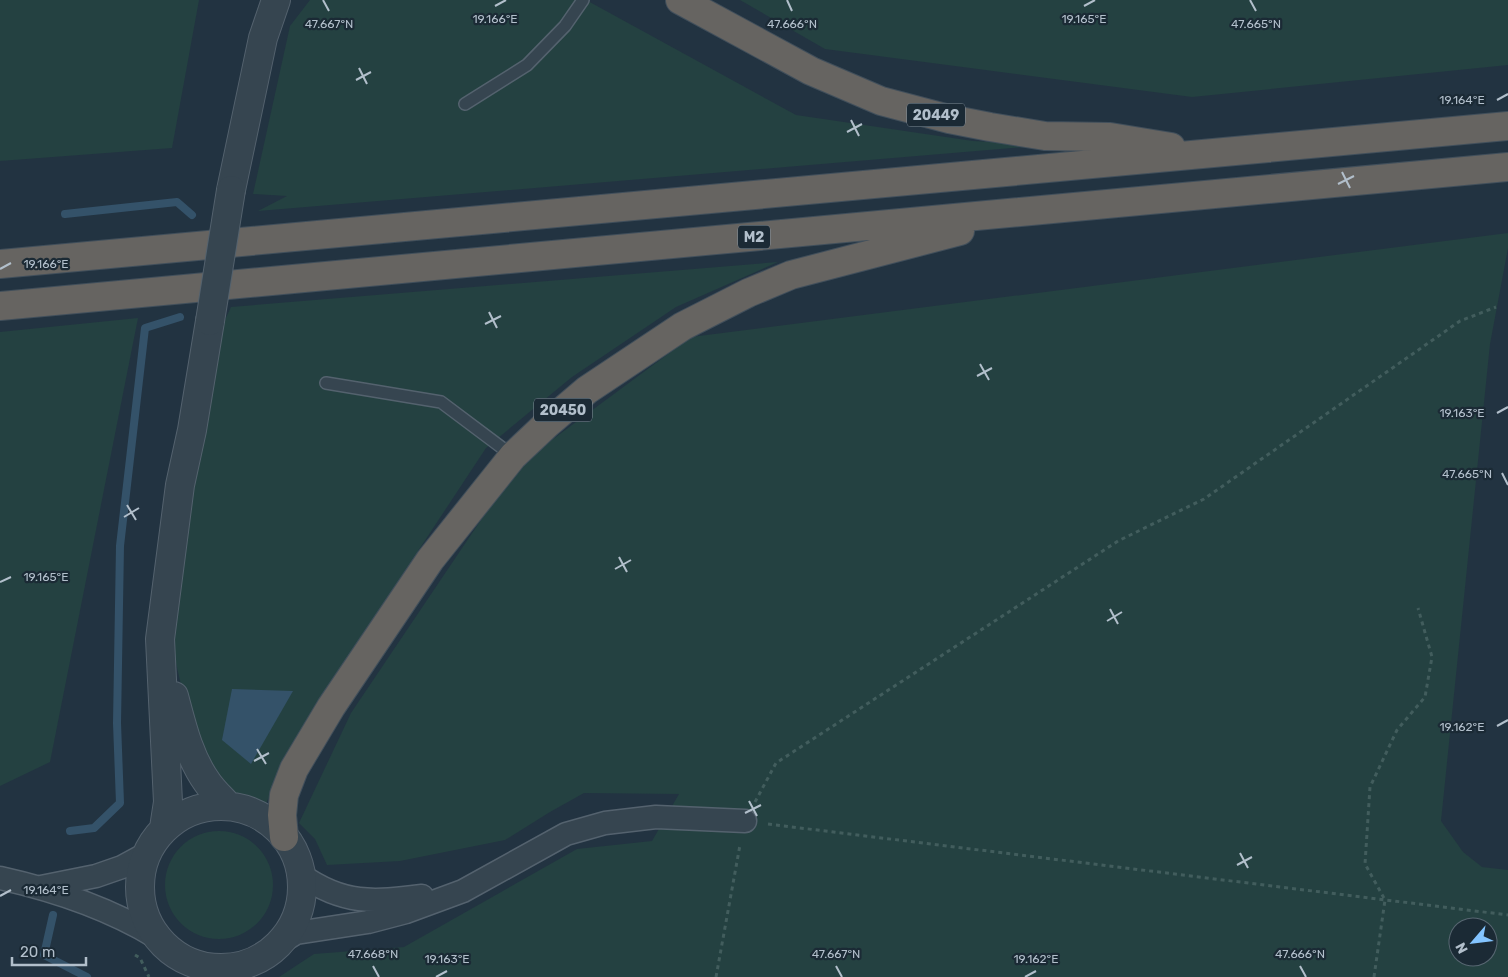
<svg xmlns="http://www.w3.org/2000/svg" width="1508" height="977" font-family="Rubik,sans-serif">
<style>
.green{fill:#244141;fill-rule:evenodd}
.water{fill:#345269}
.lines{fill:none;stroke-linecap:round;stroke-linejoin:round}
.stream{stroke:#345269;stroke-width:8}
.service-casing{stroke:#54626e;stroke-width:14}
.minor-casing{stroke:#54626e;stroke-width:25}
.tertiary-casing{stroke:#54626e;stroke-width:30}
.trunk-casing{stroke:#414f5b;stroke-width:30}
.path{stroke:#425d5d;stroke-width:3;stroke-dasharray:4 4;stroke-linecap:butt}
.service{stroke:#364550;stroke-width:11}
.minor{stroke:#364550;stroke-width:22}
.tertiary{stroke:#364550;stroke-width:28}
.trunk{stroke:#666461;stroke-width:28}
.tertiary-bridge-casing{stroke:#54626e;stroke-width:30;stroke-linecap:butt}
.tertiary-bridge{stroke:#364550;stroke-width:28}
.ticks{fill:none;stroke:#b2bfcb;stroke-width:2}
.labels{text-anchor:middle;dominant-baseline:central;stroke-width:4.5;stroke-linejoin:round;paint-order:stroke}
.shield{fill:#1b2a35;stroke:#85929e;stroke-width:1}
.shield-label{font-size:14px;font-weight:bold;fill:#b2bfcb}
.ticks-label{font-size:12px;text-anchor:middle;fill:#b2bfcb;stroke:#1b2a35;stroke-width:4.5;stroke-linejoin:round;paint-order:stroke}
</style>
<rect width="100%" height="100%" fill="#223341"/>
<path class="green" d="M0 0H199L172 148 0 161Z
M310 0H586L796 115 973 141 1049 145 258 211 287 196 253 194 290 26Z
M740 0H1508V65L1192 97 825 49Z
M1508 233V248L1490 344 1441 821 1463 852 1482 867 1508 870V977H279L314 954 404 947 577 849 652 841 679 794 584 793 550 812 505 840 400 861 327 865 315 839 299 823 351 713 518 465 691 337ZM1458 927H1488V957H1458Z
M778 262 676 307 572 377 486 448 323 695 266 803 232 793 193 737 170 637 182 552 224 322 231 307Z
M138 318 50 762 0 786V332Z
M165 885a54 54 0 1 1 108 0a54 54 0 1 1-108 0Z"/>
<path class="water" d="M232 689 293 691 251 764 222 740Z"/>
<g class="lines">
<path class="stream" d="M65 214 177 202 192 215
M70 831 94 828 120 803 117 723 120 546 145 328 180 317
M53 915 44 955 87 977"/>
<defs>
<path id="service" d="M465 104 527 65 565 26 583 0
M326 383 441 402 513 456"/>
<path id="minor" d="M301 875C344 905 373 902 422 896
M0 878C54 890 108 908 156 937
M41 887 96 876 122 867 146 854
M281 942 296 933 368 922 406 912 463 891 566 834 605 823 656 817 745 821"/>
<path id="tertiary" d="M231 190 263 38 276 0
M174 696C182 726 189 757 207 782 213 791 221 798 228 806
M140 887a81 81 0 1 1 162 0a81 81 0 1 1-162 0Z
M164 828 168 802 160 639 180 485 192 430 210 321"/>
<path id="trunk" d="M680 0 811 71 881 101 949 119 990 127 1045 136 1110 137 1171 147
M0 264 1508 126
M0 306 1508 167
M284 837 282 815 284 795 294 769 331 707 430 560 513 456 547 424 587 390 683 326 748 293 791 275 960 231"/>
</defs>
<use href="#service" class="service-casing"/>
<use href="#minor" class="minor-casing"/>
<use href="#tertiary" class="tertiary-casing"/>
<use href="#trunk" class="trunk-casing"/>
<path class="path" d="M755 802 776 763 1118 541 1204 499 1460 321 1496 307
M768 824 1508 915
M135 955 140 958 149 977
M716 977 740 845
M1374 977 1385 900 1365 864 1370 787 1397 730 1425 697 1432 657 1418 608"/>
<use href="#service" class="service"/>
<use href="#minor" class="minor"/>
<use href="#tertiary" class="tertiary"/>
<use href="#trunk" class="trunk"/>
<defs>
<path id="tertiary-bridge" d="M210 321 231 190"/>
</defs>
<use href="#tertiary-bridge" class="tertiary-bridge-casing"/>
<use href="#tertiary-bridge" class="tertiary-bridge"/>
</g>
<path class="ticks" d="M323 0 329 11M787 0 792 11M1250 0 1256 11M495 6 506 0M1084 6 1095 0M359 68 367 84M356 80 371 72M1497 100 1508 94M851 120 859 136M847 132 862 124M1342 172 1350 188M1338 184 1354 176M0 269 11 263M489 312 497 328M485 324 501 316M980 364 989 380M977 376 992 368M1497 413 1508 407M1502 473 1508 485M127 505 136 520M124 517 139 508M619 557 627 572M615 569 631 560M0 582 11 577M1110 609 1118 624M1107 621 1122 612M1497 726 1508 720M257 749 266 764M254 761 269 753M749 801 757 816M745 813 761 805M1240 853 1248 868M1237 865 1252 857M0 896 11 890M373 966 379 977M836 966 842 977M1300 966 1306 977M436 977 447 971M1025 977 1036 971"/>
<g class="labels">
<g class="shield">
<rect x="907" y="103.5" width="58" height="23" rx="4"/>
<rect x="738" y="225.5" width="32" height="23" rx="4"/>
<rect x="534" y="398.5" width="58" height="23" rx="4"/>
</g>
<g class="shield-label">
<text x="936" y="115">20449</text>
<text x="754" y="237">M2</text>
<text x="563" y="410">20450</text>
</g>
</g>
<g class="ticks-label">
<text x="495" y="23">19.166°E</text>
<text x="1084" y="23">19.165°E</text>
<text x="329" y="28">47.667°N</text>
<text x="792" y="28">47.666°N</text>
<text x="1256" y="28">47.665°N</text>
<text x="1462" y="104">19.164°E</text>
<text x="46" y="268">19.166°E</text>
<text x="1462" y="417">19.163°E</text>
<text x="1467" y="478">47.665°N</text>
<text x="46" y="581">19.165°E</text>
<text x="1462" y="731">19.162°E</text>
<text x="46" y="894">19.164°E</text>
<text x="373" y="958">47.668°N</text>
<text x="836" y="958">47.667°N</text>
<text x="1300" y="958">47.666°N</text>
<text x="447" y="963">19.163°E</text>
<text x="1036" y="963">19.162°E</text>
</g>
<g transform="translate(1473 942) rotate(242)"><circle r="24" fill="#1b2a35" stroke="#576671"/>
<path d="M0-4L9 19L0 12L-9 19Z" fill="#83c4ff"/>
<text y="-8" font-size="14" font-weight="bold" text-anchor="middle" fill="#b2bfcb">N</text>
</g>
<path d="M12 957v8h74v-8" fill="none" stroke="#b2bfcb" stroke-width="2.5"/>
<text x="20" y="957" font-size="15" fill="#b2bfcb" stroke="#1b2a35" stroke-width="4" paint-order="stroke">20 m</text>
</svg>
